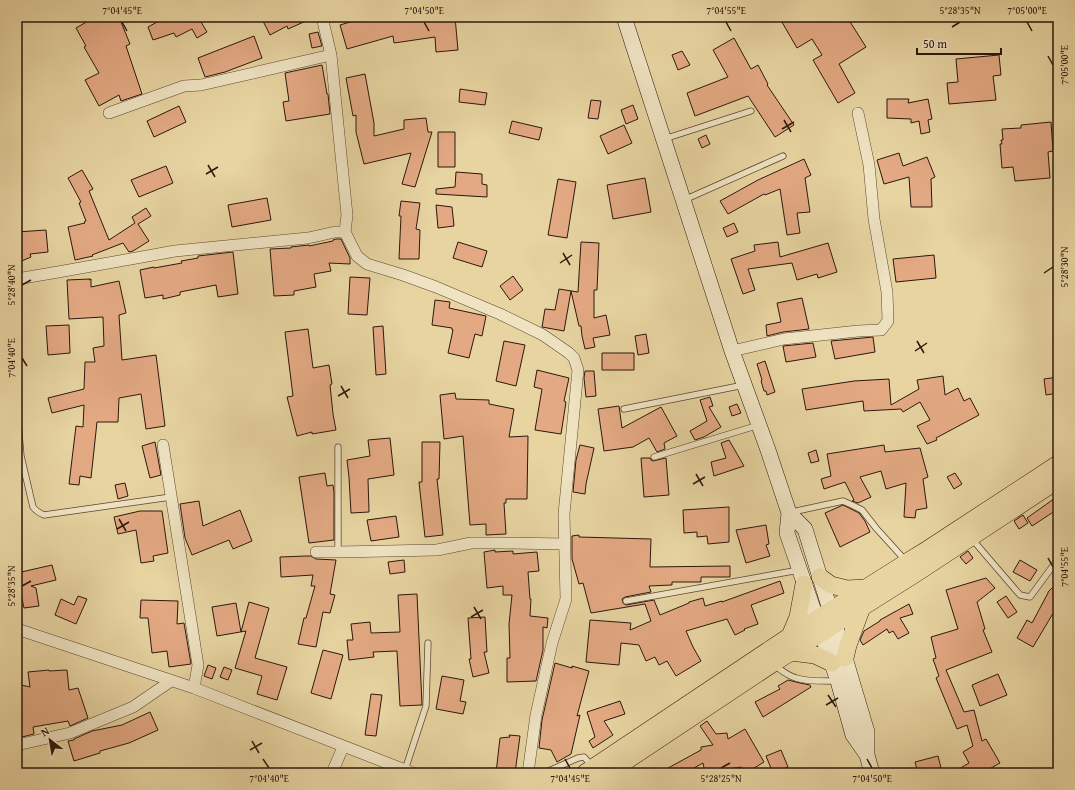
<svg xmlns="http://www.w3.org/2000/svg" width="1075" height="790" font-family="'Gentium Book Plus',serif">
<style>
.building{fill:#e3a983;stroke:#2c170d}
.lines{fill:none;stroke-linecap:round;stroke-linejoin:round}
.lane-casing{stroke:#5b4632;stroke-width:7}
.street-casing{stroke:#5b4632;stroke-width:12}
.secondary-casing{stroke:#2c170d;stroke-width:16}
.primary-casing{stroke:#2c170d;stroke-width:18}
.lane{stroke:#efe3c2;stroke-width:5.5}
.street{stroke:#efe3c2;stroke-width:11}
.secondary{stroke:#efe3c2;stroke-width:15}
.primary{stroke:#e7d4a1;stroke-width:17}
.ticks{fill:none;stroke:#2c170d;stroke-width:1.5}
.neatline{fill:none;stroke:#2c170d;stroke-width:1.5}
.ticks-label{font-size:10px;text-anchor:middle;fill:#2c170d}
</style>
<rect width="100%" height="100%" fill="#e7d4a1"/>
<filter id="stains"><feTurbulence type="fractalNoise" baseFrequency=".005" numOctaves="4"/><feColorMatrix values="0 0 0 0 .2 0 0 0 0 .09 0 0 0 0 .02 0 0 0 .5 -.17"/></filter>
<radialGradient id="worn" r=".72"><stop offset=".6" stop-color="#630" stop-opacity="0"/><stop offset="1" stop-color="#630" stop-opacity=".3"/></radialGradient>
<path class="building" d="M95 17H119L130 44 126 46 142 94 121 101 119 95 99 106 85 80 99 73 84 47 86 46 76 28Z
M166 17H198L207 32 197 38 192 29 176 37 174 33 153 40 148 27Z
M261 17H315L288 29 287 26 270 35Z
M367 17H376V19L391 17H455L458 50 436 52 435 37 394 43 393 36 347 49 340 25Z
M779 17H847L866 47 839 64 855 93 838 103 813 60 822 55 812 39 797 48Z
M318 32 322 46 312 48 309 34Z
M254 36 262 58 225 72 205 77 198 58Z
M734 38 751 69 758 65 768 84 767 85 794 125 775 137 748 96 695 116 687 93 728 77 713 50Z
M682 51 690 65 678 70 672 55Z
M999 55 1001 75 993 76 996 100 949 104 947 83 958 82 956 59Z
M322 65 327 94H328L330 114 286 121 283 102 289 101 285 73Z
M365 74 374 123V136L404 129V120L426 118 428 132H432L415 187 402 184 411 153 364 164 356 132V115L353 116 346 78Z
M460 89 487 93 485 105 459 102Z
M887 99H909L908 103 928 99 932 119 928 120 930 132 921 134 919 121 911 123V119L887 118Z
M591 100 601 101 598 119 588 118Z
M633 105 638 119 626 124 621 110Z
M179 106 186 122 154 137 147 121Z
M512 121 542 128 539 140 509 133Z
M1051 122 1053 151 1048 152 1050 178 1015 181 1013 167 1002 168 1000 144H1002L1001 140H1003L1002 129 1021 128V125Z
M624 125 632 143 608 154 600 136Z
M438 132H455V167H438Z
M706 135 710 144 702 148 698 139Z
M899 153 903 166 927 157 935 177 931 179 932 207H911L909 177 884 184 877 160Z
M804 159 811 175 805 178 810 212 797 213 800 233 787 235 780 189 765 195 764 194 728 214 720 201 758 180Z
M166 166 173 183 139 197 131 180Z
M82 170 93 189 89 191 109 240 135 223 132 217 146 208 151 216 138 224 149 241 133 251 129 252 123 243 92 255 93 256 75 260 68 227 85 223 84 222 86 221 79 203 81 202 68 178Z
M456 172 482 174V184L487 185V197L436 194V189L455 187Z
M645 178 651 212 613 219 607 185Z
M558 179 576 182 567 238 548 235Z
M267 198 271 220 232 227 228 205Z
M401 201 420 203 416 229 420 230 419 259H399L401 216H399Z
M436 205 452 207 454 226 438 228Z
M734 223 738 232 727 237 723 228Z
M46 230 48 252 30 254 31 257 17 263V232Z
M336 239H341L350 258V264L329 263 331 271 314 274 316 287 294 291V295L274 296 270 249 291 248V247L309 245V246L333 241V240Z
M458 242 487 251 482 267 453 258Z
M581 242 599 243 597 290H594V318L606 315 610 335 593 338 595 347 585 349 582 336 581 326H579L571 291 564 331 542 327 545 309 555 310 559 289 578 292Z
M778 242 780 257 828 243 837 272 818 278 817 274 797 280 792 263 748 269 755 290 743 294 731 259 755 251 754 245Z
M233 252 238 294 218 297 216 285 180 292V295L163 299V295L145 298 140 270 154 267V268L182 263 181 261 198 258V256Z
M934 255 936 278 896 282 893 259Z
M513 276 523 290 510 300 500 286Z
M350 277 370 278 367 315 348 314Z
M90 279 89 280 91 279V287L119 281 126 313 119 315 122 360 156 355 165 426 146 429 141 394 119 398 118 422H97L91 478 80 476 79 485 69 484 76 426 83 427 84 405 52 413 48 398 84 389 85 362H95L93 348 104 346 103 317 69 319 67 280Z
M802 298 809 329 783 332 767 336 766 325 781 322 777 303Z
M435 300 450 302 449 308 486 316 482 336 475 334 469 358 448 353 453 330H452V328L432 325Z
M69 325 70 353 48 355 46 326Z
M383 326 386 374 376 375 373 327Z
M308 329 313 368 329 365 332 384 330 385 333 414 336 430 312 434V432L297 436 287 397 293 396 285 332Z
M646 334 649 353 638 355 635 336Z
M873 337 875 352 835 359 831 341Z
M504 341 525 345 516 386 496 381Z
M813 343 816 357 786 362 783 346Z
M602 353H634V370H602Z
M765 361 775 392 767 395 766 391H764L761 381 762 380 757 364Z
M537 370 569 378 564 401 566 402 561 434 535 430 542 389 534 387Z
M585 371H594L596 396 586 397 584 378Z
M943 376 945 395 958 388 964 401 970 398 979 415 936 438 937 440 927 444 917 426 930 420 920 402 903 412 901 409 864 411 863 401 806 410 802 389 854 381 889 379 891 405 919 389 917 380Z
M1058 377V393L1046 395 1044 379Z
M455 393 456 399 489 400V404L514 409 509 437 528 436 527 499H506V503H504L506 534 486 535V524L470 525 463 436 444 439 440 395Z
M710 397 713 406 709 407 721 427 704 437 695 440 690 431 707 421 700 400Z
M737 404 741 413 732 416 729 407Z
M619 406 622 428 661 407 677 436 664 443 665 449 657 452 649 438 633 447 604 451 598 409Z
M390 438 394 475 368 479 369 512 351 513 349 477 347 460 370 456 368 440Z
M729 440 744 466 714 476 711 462 726 458 721 443Z
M155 442 161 475 150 478 142 446Z
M422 442H440L439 479H437L443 535 425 537 419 482H422Z
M580 445 594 448 586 484 585 494 573 492 576 460Z
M884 445 885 452 920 448 928 477 923 479 927 508 916 510 915 518 904 517 906 483 886 489 881 471 860 477 871 497 858 503 852 501 854 500 845 482 824 489 821 479 831 476 827 454Z
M816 450 819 461 811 463 808 453Z
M641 458H650L651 460 653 461 666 458 669 495 644 497Z
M325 473 327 486 333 485 334 492V540L309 543 299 477Z
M955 473 962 484 954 489 947 477Z
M125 483 128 496 118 499 115 485Z
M1058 496V509L1032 526 1027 518Z
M199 501 203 526 240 510 252 541 233 549 229 540 192 555 185 538 180 504Z
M843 505 859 513 865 521 870 532 840 547 825 513Z
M729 507V542L708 544 707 536 697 537V532L684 533 683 510Z
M140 511H162L168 553 153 556 154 561 141 563 136 530 118 534 114 517Z
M1023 515 1028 523 1019 529 1014 521Z
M396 516 399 537 371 541 367 520Z
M766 525 769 544 766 545 770 556 746 563 736 530Z
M579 535V537L651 539 650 567 730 566V577H701V582H672V585L649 586 651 592 625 597 622 599 623 603 626 605 654 600 660 615 689 603V602L703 598 705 606 722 601V602L780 581 784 593 751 605 758 624 744 629 745 630 735 635 727 619 686 631 693 647 701 661 676 676 667 661 659 665 655 657 646 661 639 645 621 643 619 665 586 662 590 620 631 623 630 630 651 621 645 604 591 613 583 583 579 584 572 559V536Z
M495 550V552L513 551V554L537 552 539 571 528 572 530 599H531L530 616 548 618 547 628 543 627V650L536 681 507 682V658H510L509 624 512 595H503V586L487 588 484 552Z
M968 551 973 558 966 564 960 557Z
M306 556H311L316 559 336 560 330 594 335 595 330 613 323 612 316 647 298 644 304 618H306L315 586H311L313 575 281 577 280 557Z
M404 560 405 572 390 574 388 562Z
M1020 560 1037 570 1030 581 1013 572Z
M52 565 56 580 31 586 36 588 39 606 24 608 21 594H17V573Z
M986 578 995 588 977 602 985 629 983 630 992 652 946 670 964 712 974 710 982 741 986 739 1000 763 991 768 994 773H952L969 763 963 752 973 746 967 725 957 729 936 678 939 676 933 659 936 658 931 637 958 629 946 590Z
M1058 582V605L1033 647 1017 638 1027 620 1032 623 1048 593V592Z
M417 594 422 705 400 706 397 651 373 652 374 657 349 660 347 640H353L351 624 370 622 371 633 400 632 398 595Z
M78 596 87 599 76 624 55 615 61 599 74 605Z
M1006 596 1017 612 1008 618 997 602Z
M141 600 178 601 177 624 184 623 191 664 169 667 167 651 152 653 148 618H140Z
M249 602 269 608 255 658 287 667 277 700 257 694 262 676 235 668 246 631 217 636 212 607 236 603 241 632Z
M909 604 913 614 900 618 909 633 898 639 893 631 889 633 887 629 863 645 860 640 864 631 880 621V620Z
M485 617 487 652H484L489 673 473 677 469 659H471L468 618Z
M323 650 343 655 331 699 311 693Z
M555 663 572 668V666L589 671 577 716 580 715 571 754 557 762 551 750 539 748 542 720Z
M208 665 216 668 212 679 204 676Z
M224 667 232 670 228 680 220 677Z
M49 670V671L67 670 69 690 78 688 88 718 70 726 68 721 33 727 34 734 22 737 21 733 17 734V684L30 687 28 672Z
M998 674 1007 695 980 706 972 685Z
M442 676 464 680 460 701 466 702 463 714 436 709Z
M788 680 800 683 810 685 811 687 763 717 755 702 780 689 778 686Z
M371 694 382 695 376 736 365 735Z
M620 701 625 714 604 721 613 735 593 748 589 741 595 737 587 712Z
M150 712 158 730 129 743 100 751V753L74 761 68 741 74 740V739L92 731 122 725Z
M707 721 716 734 727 733 728 739 745 729 764 762 746 773H744L741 767 705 773 703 763 685 773H659L701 750V747L713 745 700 726Z
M509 735 520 736 515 773H496L500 738 510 737Z
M781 750 788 767 773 773 766 756Z
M938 756 941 768 918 773 915 762Z"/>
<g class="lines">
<defs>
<path id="lane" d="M664 139 751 111
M684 200 783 156
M624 409 744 385
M17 410 21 456 33 507C36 511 39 513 44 515L171 497
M338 447V552
M654 457 759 425
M792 512 843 501 852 505 862 510 876 528 905 560
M972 539 1020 595 1030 597 1058 559
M626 601 799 570
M774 665C781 670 788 676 796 678 809 682 824 681 837 681
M405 770 426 706 428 643
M544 773 578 758 584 757 592 766"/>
<path id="street" d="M322 17 331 55 347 215 345 232 357 256 367 264 403 275 436 287 500 314 543 335 569 353 574 358 578 370 564 514 566 599 552 643 536 715 528 773
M109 113 184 86 201 85 331 55
M17 279 58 272 175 251 308 238 335 232H345
M732 351 784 339 858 331 881 330 888 321 887 292 874 219 869 165 858 113
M163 445 198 665 194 688
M316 552H338L437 550 471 543H500L565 544
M17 629 194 688 413 773
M17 745 70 733 133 707 171 681
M332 773 343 747"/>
<path id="secondary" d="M624 17 732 351 768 450 789 513 787 533 838 681 853 735 867 755 872 773
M789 513 805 529 845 658 867 732V755"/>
<path id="primary" d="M820 577 831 585 847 589 865 588
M790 636 798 617 804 584
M791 652 815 655 832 663
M845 658 848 645 862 607
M585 773 790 636 907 562 925 551 1058 464
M608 773 772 664 915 574 1058 480"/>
</defs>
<use href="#lane" class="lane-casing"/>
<use href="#street" class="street-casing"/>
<use href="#secondary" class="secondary-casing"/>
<use href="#primary" class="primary-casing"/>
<use href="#lane" class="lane"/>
<use href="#street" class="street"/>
<use href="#secondary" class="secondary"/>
<use href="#primary" class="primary"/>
</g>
<path class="ticks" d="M122 22 127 31M424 22 429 31M726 22 731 31M1027 22 1032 31M952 27 960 22M1048 56 1053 65M784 120 791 132M782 129 794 122M208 165 215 177M206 174 218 167M563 253 570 265M560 263 572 255M1044 273 1053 267M22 285 31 280M917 341 924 353M915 351 927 343M22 358 27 366M341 386 348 398M338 396 350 389M696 474 703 486M693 484 705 477M119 519 126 531M117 529 129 522M1048 558 1053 567M22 586 31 581M474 607 481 619M471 617 483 610M828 695 836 707M826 705 838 698M252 741 259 753M250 750 262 743M263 759 269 768M565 759 570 768M867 759 872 768M721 768 730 763"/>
<rect width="1075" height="790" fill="none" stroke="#e7d4a1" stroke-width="44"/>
<g transform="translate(50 740) rotate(329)" stroke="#efe3c2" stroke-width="3" paint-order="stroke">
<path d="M0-3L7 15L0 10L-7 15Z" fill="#2c170d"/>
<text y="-6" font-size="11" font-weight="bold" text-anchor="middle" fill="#2c170d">N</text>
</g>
<path d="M917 48v6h84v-6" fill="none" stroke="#2c170d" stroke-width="2"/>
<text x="923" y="48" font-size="12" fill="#2c170d" stroke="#efe3c2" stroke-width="3" paint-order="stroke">50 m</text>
<rect x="22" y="22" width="1031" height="746" class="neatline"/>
<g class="ticks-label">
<text x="122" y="14">7°04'45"E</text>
<text x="424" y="14">7°04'50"E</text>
<text x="726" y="14">7°04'55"E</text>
<text x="960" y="14">5°28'35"N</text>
<text x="1027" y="14">7°05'00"E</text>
<text transform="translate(1064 65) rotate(-90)" y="4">7°05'00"E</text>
<text transform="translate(1064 267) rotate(-90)" y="4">5°28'30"N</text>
<text transform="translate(11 285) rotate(-90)" y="4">5°28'40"N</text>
<text transform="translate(11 358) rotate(-90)" y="4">7°04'40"E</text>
<text transform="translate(1064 567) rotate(-90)" y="4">7°04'55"E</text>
<text transform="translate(11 586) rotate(-90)" y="4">5°28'35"N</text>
<text x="269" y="782">7°04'40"E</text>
<text x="570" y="782">7°04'45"E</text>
<text x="721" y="782">5°28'25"N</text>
<text x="872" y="782">7°04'50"E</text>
</g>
<rect width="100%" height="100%" filter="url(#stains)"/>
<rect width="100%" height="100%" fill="url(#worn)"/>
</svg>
